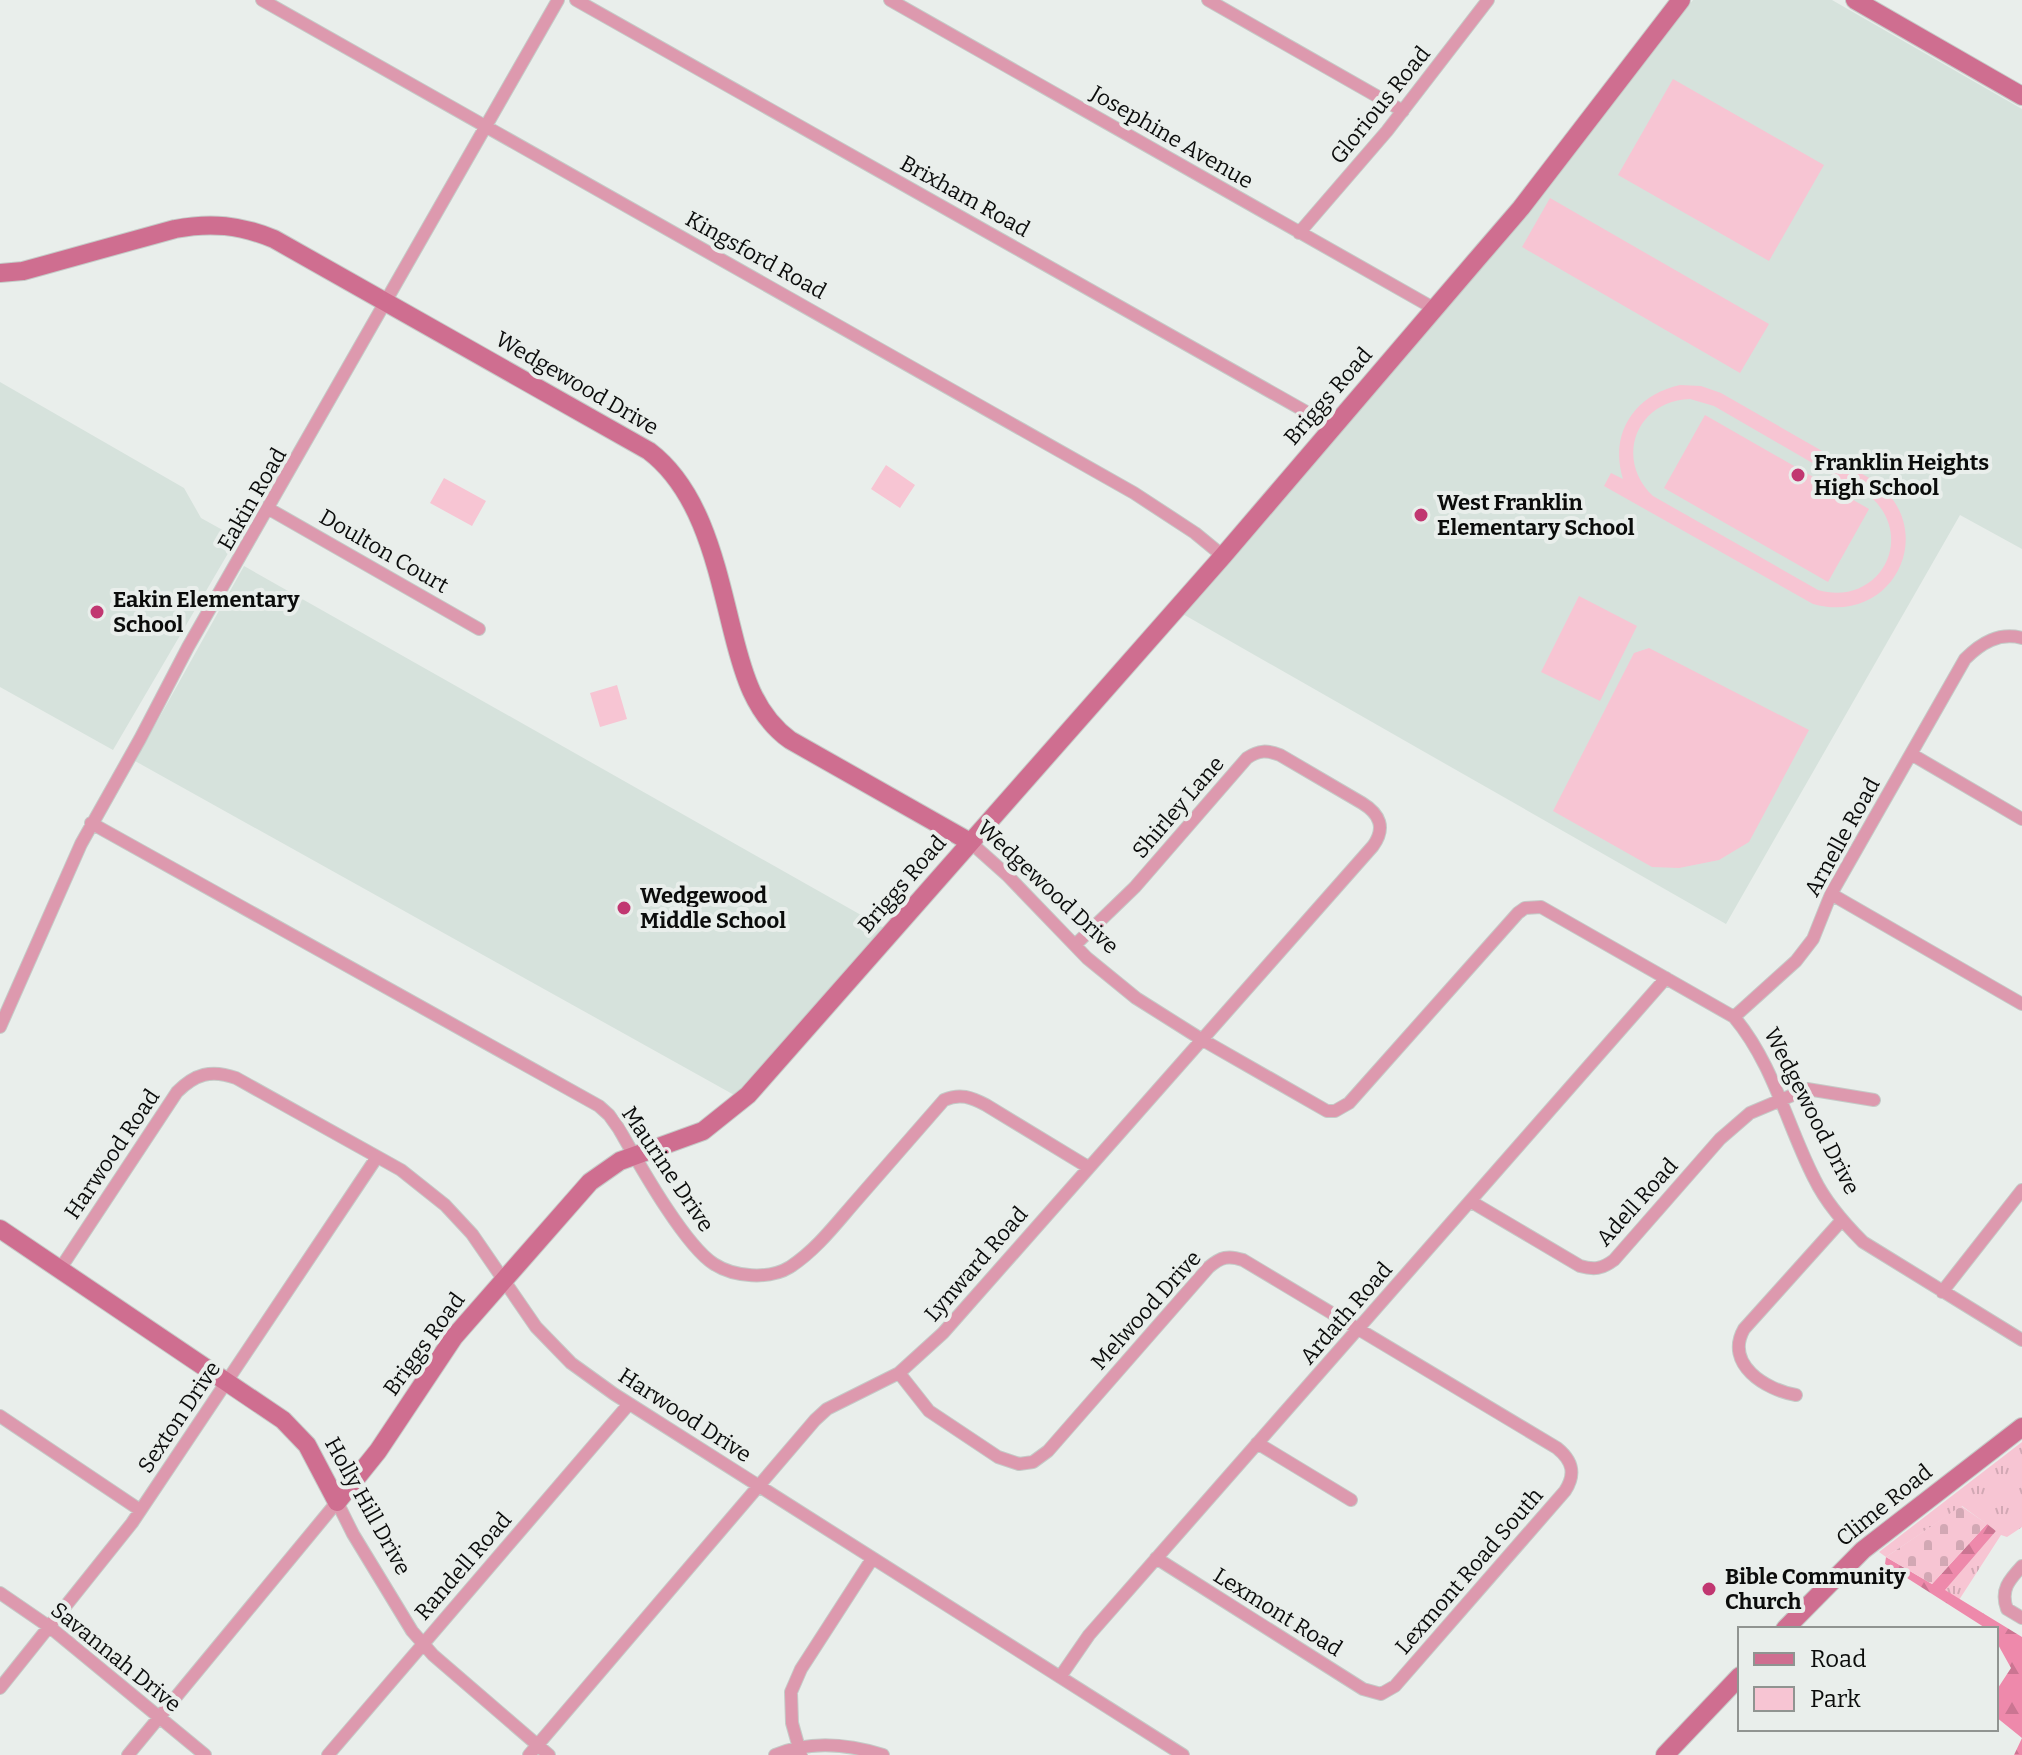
<svg xmlns="http://www.w3.org/2000/svg" width="2022" height="1755" font-family="Bitter,serif">
<style>
.built{fill:#d6e2dc}
.grass{fill:url(#grass-tufts)}
.forest{fill:url(#forest-firs)}
.cemetery{fill:url(#cemetery-stones)}
.park{fill:#f7c5d3;fill-rule:evenodd}
.lines{fill:none;stroke-linecap:round;stroke-linejoin:round}
.street-casing{stroke:#c5cac7;stroke-width:14}
.secondary-casing{stroke:#c5cac7;stroke-width:20}
.street{stroke:#dd99ae;stroke-width:12}
.secondary{stroke:#cf6e90;stroke-width:18}
.poi-dot{fill:#c13771;stroke:#e9eeeb;stroke-width:3}
.labels{text-anchor:middle;dominant-baseline:central;stroke-width:8;stroke-linejoin:round;paint-order:stroke}
.street-label{font-size:22px;fill:#0b0c0b;stroke:#e9eeeb}
.poi-label{font-size:22px;font-weight:bold;fill:#0b0c0b;stroke:#e9eeeb;text-anchor:start}
</style>
<defs>
<pattern id="grass-tufts" width="24" height="20" patternUnits="userSpaceOnUse" patternTransform="scale(2)"><rect width="24" height="20" fill="#f7c5d3"/><path d="M3 7l-1-3M5 7V3M7 7l1-3M15 17l-1-3M17 17v-4M19 17l1-3" fill="none" stroke="#d2a8b4"/></pattern>
<pattern id="forest-firs" width="22" height="20" patternUnits="userSpaceOnUse" patternTransform="scale(2)"><rect width="22" height="20" fill="#ee89ab"/><path d="M5 1l3.5 6h-7zM16 11l3.5 6h-7z" fill="#cb7592"/></pattern>
<pattern id="cemetery-stones" width="16" height="16" patternUnits="userSpaceOnUse" patternTransform="scale(2)"><rect width="16" height="16" fill="#f7c5d3"/><path d="M2 7V4a2 2 0 0 1 4 0v3zM10 15v-3a2 2 0 0 1 4 0v3z" fill="#d2a8b4"/></pattern>
</defs>
<rect width="100%" height="100%" fill="#e9eeeb"/>
<path class="built" d="M1693 0H1832L2022 109V549L1960 515 1726 924 1181 613 1390 371 1458 295Z
M0 382 184 488 201 518 237 538 113 750 0 687Z
M244 566 884 928 736 1096 135 761Z"/>
<path class="grass" d="M2022 1442V1527L2007 1537 2001 1535 1959 1600 1944 1591 1996 1531 1962 1506 1886 1557 1879 1552Z"/>
<path class="forest" d="M1987 1524 1996 1531 1945 1590 2022 1637V1755H2014L2022 1738 1996 1717V1691L2011 1668 1996 1641V1629H1987L1885 1564 1886 1557 1932 1584Z"/>
<path class="cemetery" d="M1961 1506 1987 1524 1932 1584 1886 1557Z"/>
<path class="park" d="M1673 79 1824 165 1769 261 1618 175Z
M1550 198 1769 324 1740 373 1522 247Z
M1680 385 1701 386 1721 393 1871 479C1942 526 1895 627 1813 604L1604 486 1611 473 1623 479C1609 434 1634 395 1680 385ZM1690 399 1714 406 1871 497C1917 539 1878 607 1818 590L1653 496C1614 459 1636 401 1690 399Z
M1705 415 1869 509 1828 582 1664 488Z
M886 465 915 485 900 508 871 489Z
M444 478 486 501 472 526 430 503Z
M1579 596 1637 626 1600 701 1541 672Z
M1649 648 1809 730 1749 842 1719 860 1679 868 1652 867 1553 811 1634 653Z
M617 685 627 719 600 727 590 693Z"/>
<g class="lines">
<defs>
<path id="street" d="M262 0 1134 493 1195 533 1223 556
M576 0 1333 427
M890 0 1435 309
M1208 0 1403 111
M1299 233 1387 131 1488 0
M269 509 479 629
M1911 754 2022 819
M91 823 599 1106 609 1115 619 1129C638 1162 684 1245 714 1264 734 1277 769 1280 790 1267 816 1250 835 1225 855 1202 885 1168 914 1134 944 1100 960 1093 971 1097 986 1105L1088 1167
M970 842 1007 875 1087 958 1136 998 1201 1039 1327 1111H1335L1349 1103 1518 913 1525 908 1541 907 1734 1017C1773 1063 1787 1125 1814 1178 1826 1203 1844 1223 1863 1242L2022 1340
M1831 894 2022 1004
M1734 1017 1796 961 1813 939 1831 894 1965 659C1981 643 1999 632 2022 638
M0 1027 81 844 140 739 188 647 558 0
M1470 1201 1580 1266C1594 1270 1602 1269 1614 1260L1720 1139 1750 1113 1807 1089 1874 1100
M60 1269 177 1092C195 1074 211 1069 236 1078L401 1170 445 1205 472 1234 536 1327 571 1363 614 1394 1183 1755
M1942 1292 2022 1190
M899 1373 929 1411 998 1457 1019 1464 1033 1462 1048 1451 1209 1267C1221 1257 1228 1255 1243 1260L1557 1448C1573 1461 1576 1474 1565 1491L1395 1686 1381 1694 1363 1689 1156 1558
M1796 1395C1766 1390 1724 1364 1744 1329L1842 1220
M0 1416 140 1510
M1257 1443 1351 1500
M2022 1566C2009 1580 2000 1590 2007 1609L2022 1618
M0 1593 51 1628 205 1755
M1060 1677 1089 1635 1666 978
M0 1688 132 1523 377 1157
M128 1755 337 1502 353 1534 412 1631 433 1655 549 1755
M328 1755 629 1404
M529 1755 815 1420 827 1409 899 1373 943 1333 1373 846C1386 828 1380 814 1362 803L1280 755C1267 750 1259 750 1247 758L1135 887 1075 945
M775 1755C811 1740 848 1744 883 1755
M801 1755 792 1723 791 1692 801 1669 872 1559"/>
<path id="secondary" d="M1855 0 2022 96
M0 273 23 271 175 229C211 222 240 225 274 239L649 451C703 492 717 570 733 633 743 673 754 714 790 740L970 842
M0 1229 283 1420 307 1445 337 1502 378 1451 454 1337 590 1182 620 1161 703 1131 748 1095 1223 556 1478 258 1521 208 1681 0
M1785 1629 1863 1550 2022 1427
M1665 1755 1740 1676"/>
</defs>
<use href="#street" class="street-casing"/>
<use href="#secondary" class="secondary-casing"/>
<use href="#street" class="street"/>
<use href="#secondary" class="secondary"/>
</g>
<g class="poi-dot">
<circle cx="1798" cy="475" r="8"/>
<circle cx="1421" cy="515" r="8"/>
<circle cx="97" cy="612" r="8"/>
<circle cx="624" cy="908" r="8"/>
<circle cx="1709" cy="1589" r="8"/>
</g>
<g class="labels">
<g class="street-label">
<text transform="translate(1380 105) rotate(-51)">Glorious Road</text>
<text transform="translate(1172 137) rotate(30)">Josephine Avenue</text>
<text transform="translate(965 196) rotate(29)">Brixham Road</text>
<text transform="translate(756 255) rotate(29)">Kingsford Road</text>
<text transform="translate(577 383) rotate(30)">Wedgewood Drive</text>
<text transform="translate(1328 396) rotate(-49)">Briggs Road</text>
<text transform="translate(252 499) rotate(-60)">Eakin Road</text>
<text transform="translate(384 551) rotate(30)">Doulton Court</text>
<text transform="translate(1178 807) rotate(-49)">Shirley Lane</text>
<text transform="translate(1842 837) rotate(-61)">Arnelle Road</text>
<text transform="translate(902 884) rotate(-49)">Briggs Road</text>
<text transform="translate(1048 887) rotate(43)">Wedgewood Drive</text>
<text transform="translate(1812 1111) rotate(63)">Wedgewood Drive</text>
<text transform="translate(112 1154) rotate(-56)">Harwood Road</text>
<text transform="translate(668 1169) rotate(56)">Maurine Drive</text>
<text transform="translate(1637 1202) rotate(-48)">Adell Road</text>
<text transform="translate(976 1264) rotate(-49)">Lynward Road</text>
<text transform="translate(1146 1310) rotate(-48)">Melwood Drive</text>
<text transform="translate(1346 1313) rotate(-49)">Ardath Road</text>
<text transform="translate(424 1344) rotate(-54)">Briggs Road</text>
<text transform="translate(685 1415) rotate(33)">Harwood Drive</text>
<text transform="translate(179 1417) rotate(-56)">Sexton Drive</text>
<text transform="translate(1884 1505) rotate(-39)">Clime Road</text>
<text transform="translate(368 1506) rotate(61)">Holly Hill Drive</text>
<text transform="translate(463 1566) rotate(-49)">Randell Road</text>
<text transform="translate(1469 1571) rotate(-49)">Lexmont Road South</text>
<text transform="translate(1278 1612) rotate(32)">Lexmont Road</text>
<text transform="translate(116 1657) rotate(39)">Savannah Drive</text>
</g>
<g class="poi-label">
<text x="1814" y="462">Franklin Heights<tspan x="1814" dy="25">High School</tspan></text>
<text x="1437" y="502">West Franklin<tspan x="1437" dy="25">Elementary School</tspan></text>
<text x="113" y="599">Eakin Elementary<tspan x="113" dy="25">School</tspan></text>
<text x="640" y="895">Wedgewood<tspan x="640" dy="25">Middle School</tspan></text>
<text x="1725" y="1576">Bible Community<tspan x="1725" dy="25">Church</tspan></text>
</g>
</g>
<rect x="1738" y="1627" width="260" height="104" fill="#e9eeeb" stroke="#909491" stroke-width="2"/>
<rect x="1754" y="1653" width="40" height="12" fill="#cf6e90" stroke="#909491" stroke-width="2"/>
<text x="1810" y="1667" font-size="24" fill="#0b0c0b">Road</text>
<rect x="1754" y="1687" width="40" height="24" fill="#f7c5d3" stroke="#909491" stroke-width="2"/>
<text x="1810" y="1707" font-size="24" fill="#0b0c0b">Park</text>
</svg>
